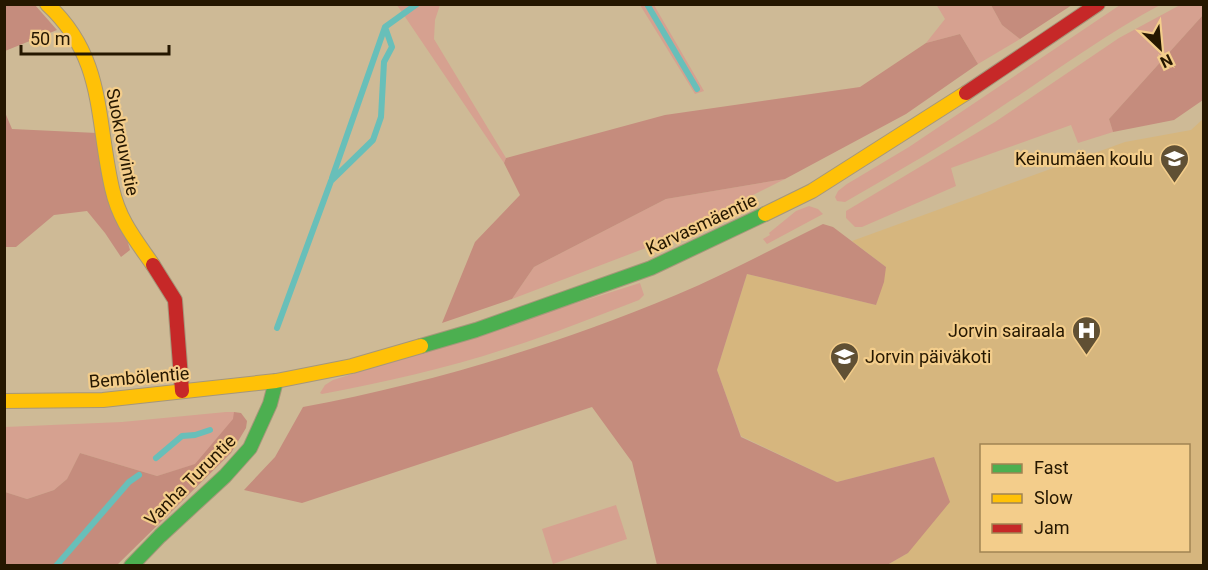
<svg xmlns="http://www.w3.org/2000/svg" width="1208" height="570" font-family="Roboto,sans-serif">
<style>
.built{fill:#d6b67e;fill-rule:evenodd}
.green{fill:#d6a190}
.forest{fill:#c58c7d}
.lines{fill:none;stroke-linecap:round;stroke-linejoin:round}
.stream{stroke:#68bfb9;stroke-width:6}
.fast-casing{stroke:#a6977a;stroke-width:16}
.slow-casing{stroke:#a6977a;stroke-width:16}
.jam-casing{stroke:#a6977a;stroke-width:16}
.fast{stroke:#4caf50;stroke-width:14}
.slow{stroke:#ffc107;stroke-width:14}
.jam{stroke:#c62828;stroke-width:14}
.labels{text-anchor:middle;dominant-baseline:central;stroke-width:4.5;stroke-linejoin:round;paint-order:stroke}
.street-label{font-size:18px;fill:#251700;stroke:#f3cd8b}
.poi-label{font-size:18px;fill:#251700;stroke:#f3cd8b;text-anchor:end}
</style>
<rect width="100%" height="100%" fill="#ceba96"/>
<path class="built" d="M1203 119V565H887L908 553 934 457 837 482 741 436 717 370 747 274 876 305 886 267 852 241 1125 142 1191 130ZM982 446H1188V550H982Z"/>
<path class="green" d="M936 4 991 5 1002 25 1020 39 978 64 960 34 926 43 945 19Z
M397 5H440L435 20 434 39 506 158 504 163Z
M640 5H654L704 91 695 94Z
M1120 5H1160C1104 35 1052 74 998 109 949 142 897 172 845 202L837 201 835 197 838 191 847 184 909 147Z
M1180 5H1203V15L1109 119 1113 132 1078 143 1071 125 951 168 956 186 862 227H855L846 218V211L995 122 1119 38Z
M785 179 651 246 512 299 534 267 666 199Z
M809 206 818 209 823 214 767 244 763 239 770 235 769 233 796 211Z
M640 283 644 295 639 300C595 317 550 335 505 349 445 369 384 382 322 394L320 393 325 385 333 380Z
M226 412H234V419L196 464 157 476 80 453 67 479 54 490 27 499 5 492V427L122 422Z
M616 505 627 539 553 564 542 529Z"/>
<path class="forest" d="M5 5H35L57 30 5 51Z
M991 5H1072L1020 39 1002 25Z
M1203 15V100L1174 120 1113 132 1109 119Z
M960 34 978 64 906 114 785 179 666 199 534 267 512 299 442 323 475 242 520 195 504 163 506 158 665 115 860 87 926 43Z
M4 110 12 129 97 133 130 250 121 257 105 233 87 211 54 215 16 247H5Z
M823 224 833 227 886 267 884 282 876 305 747 274 717 370 741 437 837 482 934 457 950 502 908 553 887 565H657L632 462 592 407 302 503 244 490 275 457 303 407C431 383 556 345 676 295 726 274 774 248 823 224Z
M234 412 241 413 247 421 246 428 231 453 117 565 5 566V492L27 499 54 490 67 479 80 453 157 476 195 464 233 419Z"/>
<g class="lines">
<path class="stream" d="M647 4 697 89
M332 178 385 27
M277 328 331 181 373 140 381 117 384 62 392 47 385 27 417 4
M156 458 182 436 195 435 210 430
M56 566 129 482 139 475"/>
<defs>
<path id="fast" d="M421 346 476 330 651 268 765 214
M131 566 160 536 225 476 250 448 270 404 276 381"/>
<path id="slow" d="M47 4C105 57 96 119 112 188 119 220 135 239 153 265
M765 214 812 191 966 93
M4 401 103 400 276 381 352 366 421 346"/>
<path id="jam" d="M966 93 1098 4
M153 265 175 300 182 391"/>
</defs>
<use href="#fast" class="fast-casing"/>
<use href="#slow" class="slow-casing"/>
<use href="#jam" class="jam-casing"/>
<use href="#fast" class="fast"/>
<use href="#slow" class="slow"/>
<use href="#jam" class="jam"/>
</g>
<defs>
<symbol id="school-pin" viewBox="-11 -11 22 30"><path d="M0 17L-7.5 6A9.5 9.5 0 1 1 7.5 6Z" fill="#605034" stroke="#f3cd8b"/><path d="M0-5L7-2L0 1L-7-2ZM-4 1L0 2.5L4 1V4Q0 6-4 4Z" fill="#fff"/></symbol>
<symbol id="hospital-pin" viewBox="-11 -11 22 30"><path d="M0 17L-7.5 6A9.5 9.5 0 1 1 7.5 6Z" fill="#605034" stroke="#f3cd8b"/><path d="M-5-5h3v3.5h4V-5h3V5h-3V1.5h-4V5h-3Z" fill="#fff"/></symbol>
</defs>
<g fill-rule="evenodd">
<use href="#school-pin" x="1158" y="142" width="33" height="45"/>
<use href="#hospital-pin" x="1070" y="314" width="33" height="45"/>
<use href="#school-pin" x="828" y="340" width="33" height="45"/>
</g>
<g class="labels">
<g class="street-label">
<text transform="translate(123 142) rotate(79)">Suokrouvintie</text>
<text transform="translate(701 224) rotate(-25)">Karvasmäentie</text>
<text transform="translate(139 377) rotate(-5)">Bembölentie</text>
<text transform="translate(190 480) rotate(-45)">Vanha Turuntie</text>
</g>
<g class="poi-label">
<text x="1153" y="158">Keinumäen koulu</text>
<text x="1065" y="330">Jorvin sairaala</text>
<text x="865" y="356" text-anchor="start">Jorvin päiväkoti</text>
</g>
</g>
<rect width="1208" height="570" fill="none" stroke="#251700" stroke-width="12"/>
<rect x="980" y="444" width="210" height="108" fill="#f3cd8b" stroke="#a18453" stroke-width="1.5"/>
<rect x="992" y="464" width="30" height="9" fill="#4caf50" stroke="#a18453" stroke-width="1.5"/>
<text x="1034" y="474" font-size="18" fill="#251700">Fast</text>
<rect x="992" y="494" width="30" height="9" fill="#ffc107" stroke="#a18453" stroke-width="1.5"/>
<text x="1034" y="504" font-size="18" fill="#251700">Slow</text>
<rect x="992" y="524" width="30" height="9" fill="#c62828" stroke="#a18453" stroke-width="1.5"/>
<text x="1034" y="534" font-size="18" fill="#251700">Jam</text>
<g transform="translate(1160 48) rotate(154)" stroke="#f3cd8b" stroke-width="4.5" paint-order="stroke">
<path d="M0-4.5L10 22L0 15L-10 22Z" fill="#251700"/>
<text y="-9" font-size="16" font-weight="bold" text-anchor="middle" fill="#251700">N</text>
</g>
<path d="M21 45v9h148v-9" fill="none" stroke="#251700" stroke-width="3"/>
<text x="30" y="45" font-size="18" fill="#251700" stroke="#f3cd8b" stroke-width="4.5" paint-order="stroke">50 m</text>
</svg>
